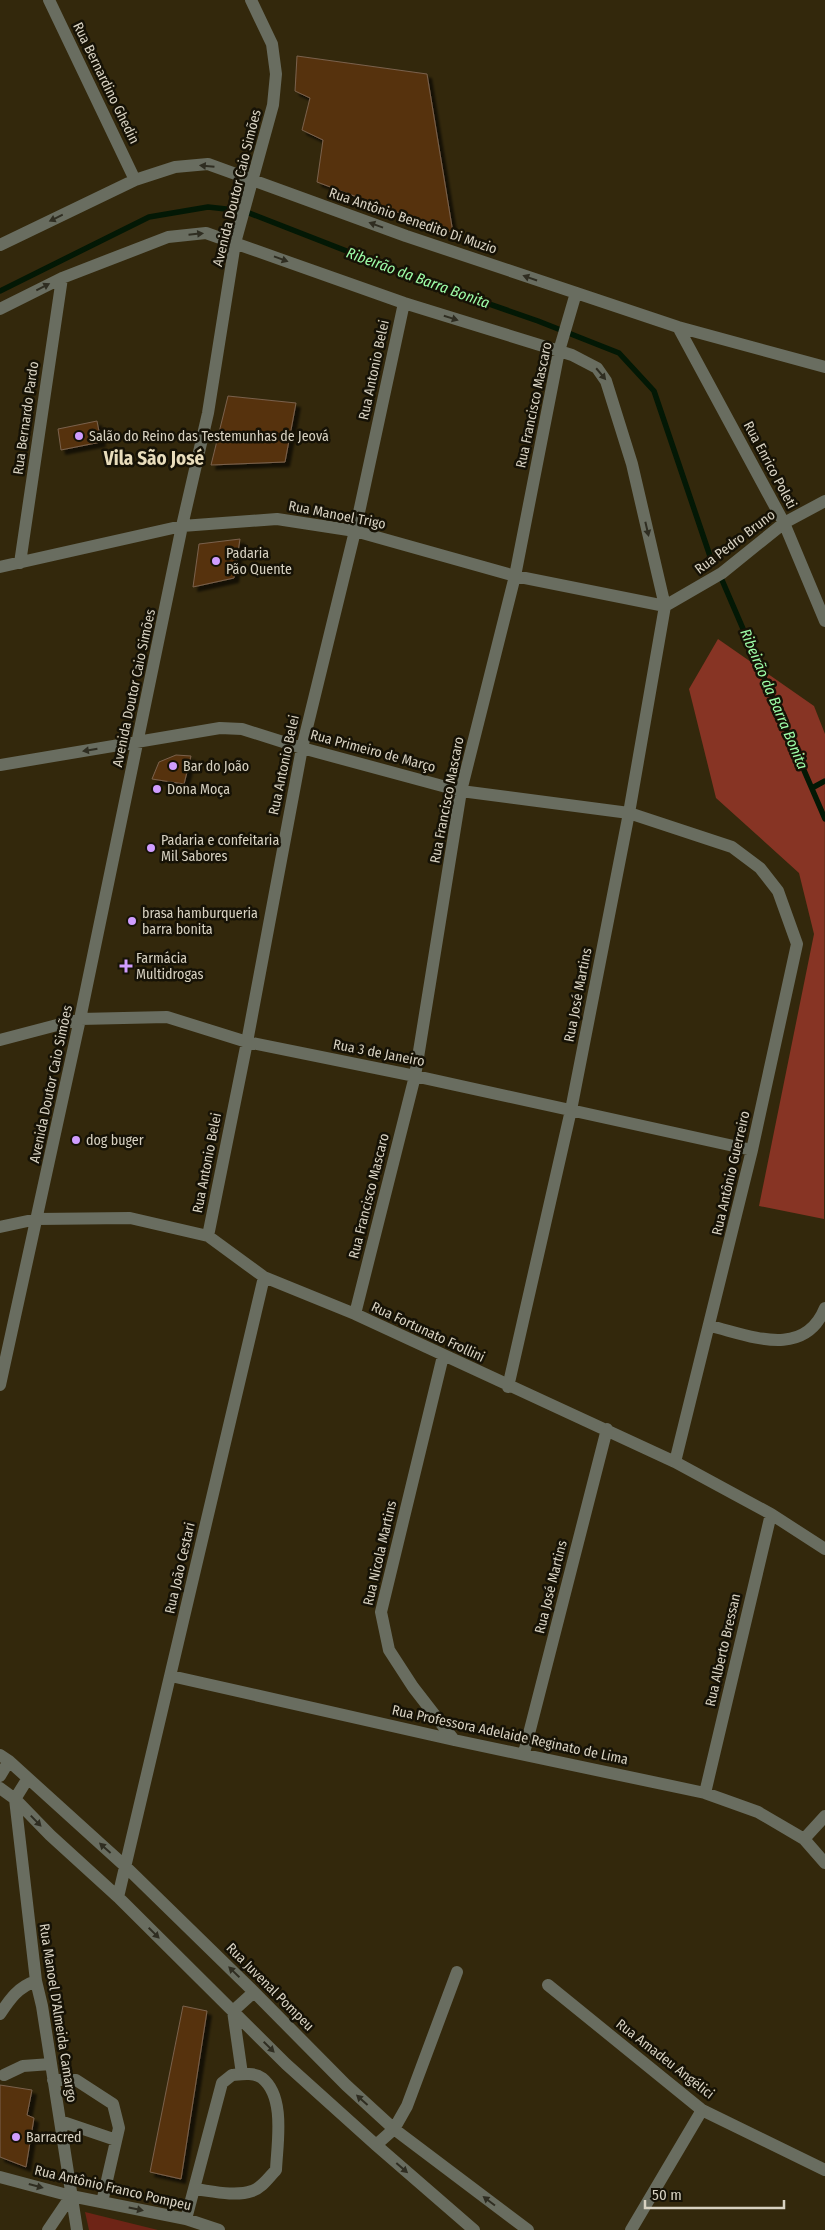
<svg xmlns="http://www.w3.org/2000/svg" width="825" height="2230" font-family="'Fira Sans Condensed',sans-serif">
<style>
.green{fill:#6e2416}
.forest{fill:#873424}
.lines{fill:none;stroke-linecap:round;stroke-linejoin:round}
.stream{stroke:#031805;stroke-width:5.5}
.building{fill:#573310;stroke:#7a614c;filter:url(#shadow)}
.minor{stroke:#696d60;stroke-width:12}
.oneway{fill:#2f2d21}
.poi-dot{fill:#d09dff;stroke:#161206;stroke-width:2}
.labels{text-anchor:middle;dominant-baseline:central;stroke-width:5;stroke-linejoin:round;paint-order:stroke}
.street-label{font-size:14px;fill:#d8d2c2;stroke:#161206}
.poi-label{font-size:14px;fill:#d8d2c2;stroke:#161206;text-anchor:start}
.water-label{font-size:15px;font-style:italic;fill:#9efea8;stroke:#161206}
.district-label{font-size:19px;font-weight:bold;fill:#e9ddbc;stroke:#161206}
</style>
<defs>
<filter id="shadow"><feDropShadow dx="4.5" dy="4.5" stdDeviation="1" flood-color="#0009"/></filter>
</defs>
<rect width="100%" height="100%" fill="#33280c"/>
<path class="green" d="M85 2212 158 2230H89Z"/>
<path class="forest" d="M718 639 814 706 825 734 824 1219 759 1206 814 934 799 873 716 798 689 689Z"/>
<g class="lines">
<path class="stream" d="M0 291 149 217 208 207 244 211 426 282 538 321 619 353 654 391 710 556 715 562
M722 580 825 819
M812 788 825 781"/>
</g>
<path class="building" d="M297 56 427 74 453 233 317 182 323 140 302 130 310 98 295 91Z
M228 396 296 403 285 462 211 465Z
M97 421 101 442 61 450 58 429Z
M240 539 234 578 193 587 199 544Z
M176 755 191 756 184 784 152 779 159 762Z
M183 2006 207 2011 181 2179 150 2172Z
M0 2085 32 2090 27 2115 34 2118 26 2167 0 2157Z"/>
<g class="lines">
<path class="minor" d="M49 0 135 180
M0 245 135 180 175 167 208 164 406 236 678 327 825 367
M0 309 62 278 168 237 206 233 404 303 572 355 597 368 606 381 632 464 665 606 629 813 571 1110 508 1387
M678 327 784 523 825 621
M20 563 62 278
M0 567 182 526 277 519 355 531 515 576 665 606
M665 606 722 573 784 523 825 501
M0 765 220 728 242 729 302 748 461 791 629 813 732 847 760 868 778 891 797 944 752 1150 675 1462
M0 1040 80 1019 167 1017 247 1042 415 1076 752 1150
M0 1227 37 1219 130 1218 208 1236 264 1277 355 1314 675 1462 771 1514 825 1549
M208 1236 247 1042 302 748 355 531 404 303
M355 1314 415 1076 461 791 515 576 559 351 576 293
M710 1326C749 1335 804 1360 825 1308
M443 1356 381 1612 389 1650 413 1687 454 1740
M0 1385 80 1019 182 526 208 413 235 243 273 105 276 74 272 44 251 0
M171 1676 454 1740 705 1793 758 1812 804 1839 825 1863
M524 1753 607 1429
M0 1755 9 1761 126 1867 254 1992 346 2085 394 2129 528 2230
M0 1776 9 1761
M28 1778 15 1799 36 1981 42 2006 77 2230
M0 1788 15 1799 50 1835 118 1897 286 2064 376 2145 474 2230
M705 1793 771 1514
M804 1839 825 1816
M118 1897 264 1277
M548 1985 702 2110 825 2170
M0 2014C10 1999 18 1987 36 1981
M242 2074 233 2011 254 1992
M4 2075 23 2066 51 2064
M53 2080H76L113 2104 119 2128 102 2202
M60 2121 116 2140
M376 2145 394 2129 407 2106 457 1972
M0 2177 71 2196 186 2219 219 2230
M186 2219 222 2083 232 2075C242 2074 254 2072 262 2078 286 2097 277 2144 276 2170 269 2177 262 2188 252 2191 235 2197 211 2191 194 2189
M48 2230 71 2196
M631 2230 702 2110"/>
</g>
<defs><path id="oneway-solid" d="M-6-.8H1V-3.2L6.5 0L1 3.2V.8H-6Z" transform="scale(1.25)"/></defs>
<g class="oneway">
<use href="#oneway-solid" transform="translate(207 166) rotate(-175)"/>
<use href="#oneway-solid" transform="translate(56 218) rotate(154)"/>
<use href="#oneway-solid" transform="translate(376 225) rotate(-160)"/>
<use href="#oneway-solid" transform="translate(196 234) rotate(-6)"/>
<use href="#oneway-solid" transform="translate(281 259) rotate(20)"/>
<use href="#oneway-solid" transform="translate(530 278) rotate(-161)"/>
<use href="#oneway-solid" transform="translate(43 287) rotate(-27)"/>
<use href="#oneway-solid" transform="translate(451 318) rotate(17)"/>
<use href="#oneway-solid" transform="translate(601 374) rotate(50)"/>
<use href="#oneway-solid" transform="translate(647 529) rotate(77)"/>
<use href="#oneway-solid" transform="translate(90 750) rotate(171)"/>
<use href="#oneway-solid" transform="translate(36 1821) rotate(46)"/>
<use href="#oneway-solid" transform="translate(105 1848) rotate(-138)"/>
<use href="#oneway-solid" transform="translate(154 1933) rotate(45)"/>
<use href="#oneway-solid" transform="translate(234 1972) rotate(-136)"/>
<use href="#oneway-solid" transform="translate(269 2047) rotate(45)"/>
<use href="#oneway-solid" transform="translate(362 2100) rotate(-138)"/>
<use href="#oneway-solid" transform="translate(402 2168) rotate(41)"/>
<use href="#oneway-solid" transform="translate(36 2186) rotate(15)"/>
<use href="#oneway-solid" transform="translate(489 2201) rotate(-143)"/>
<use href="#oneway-solid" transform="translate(136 2209) rotate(12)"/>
</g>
<g class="poi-dot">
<circle cx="79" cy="436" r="5"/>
<circle cx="216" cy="561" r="5"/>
<circle cx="173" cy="766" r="5"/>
<circle cx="157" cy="789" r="5"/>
<circle cx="151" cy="848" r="5"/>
<circle cx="132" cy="921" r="5"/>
<path d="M123.5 958.5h5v5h5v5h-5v5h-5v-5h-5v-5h5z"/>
<circle cx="76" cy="1140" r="5"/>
<circle cx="16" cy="2137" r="5"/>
</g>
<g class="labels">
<g class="street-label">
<text transform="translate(106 83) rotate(64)">Rua Bernardino Ghedin</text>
<text transform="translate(237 188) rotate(-76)">Avenida Doutor Caio Simões</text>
<text transform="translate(413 221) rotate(19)">Rua Antônio Benedito Di Muzio</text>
<text transform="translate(374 370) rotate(-78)">Rua Antonio Belei</text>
<text transform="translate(534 405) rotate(-78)">Rua Francisco Mascaro</text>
<text transform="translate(26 418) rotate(-82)">Rua Bernardo Pardo</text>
<text transform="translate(770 465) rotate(62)">Rua Enrico Poleti</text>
<text transform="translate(337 515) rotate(11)">Rua Manoel Trigo</text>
<text transform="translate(735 542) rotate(-37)">Rua Pedro Bruno</text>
<text transform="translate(134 688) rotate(-78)">Avenida Doutor Caio Simões</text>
<text transform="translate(373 751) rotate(15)">Rua Primeiro de Março</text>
<text transform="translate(284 765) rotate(-78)">Rua Antonio Belei</text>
<text transform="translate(447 800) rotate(-79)">Rua Francisco Mascaro</text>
<text transform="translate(578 995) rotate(-79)">Rua José Martins</text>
<text transform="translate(379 1053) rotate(11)">Rua 3 de Janeiro</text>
<text transform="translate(51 1084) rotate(-78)">Avenida Doutor Caio Simões</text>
<text transform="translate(207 1163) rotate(-79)">Rua Antonio Belei</text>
<text transform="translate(731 1173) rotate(-77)">Rua Antônio Guerreiro</text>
<text transform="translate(369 1196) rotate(-76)">Rua Francisco Mascaro</text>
<text transform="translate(428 1332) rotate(25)">Rua Fortunato Frollini</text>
<text transform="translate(380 1553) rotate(-77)">Rua Nicola Martins</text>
<text transform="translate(180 1568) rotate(-77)">Rua João Cestari</text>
<text transform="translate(551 1587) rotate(-76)">Rua José Martins</text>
<text transform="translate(723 1650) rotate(-77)">Rua Alberto Bressan</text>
<text transform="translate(510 1735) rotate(12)">Rua Professora Adelaide Reginato de Lima</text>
<text transform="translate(270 1987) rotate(45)">Rua Juvenal Pompeu</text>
<text transform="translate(58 2013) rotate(81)">Rua Manoel D'Almeida Camargo</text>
<text transform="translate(665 2059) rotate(38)">Rua Amadeu Angélici</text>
<text transform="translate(113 2188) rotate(13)">Rua Antônio Franco Pompeu</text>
</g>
<g class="poi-label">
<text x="89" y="436">Salão do Reino das Testemunhas de Jeová</text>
<text x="226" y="553">Padaria<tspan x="226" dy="16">Pão Quente</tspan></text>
<text x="183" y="766">Bar do João</text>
<text x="167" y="789">Dona Moça</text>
<text x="161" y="840">Padaria e confeitaria<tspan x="161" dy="16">Mil Sabores</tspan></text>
<text x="142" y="913">brasa hamburqueria<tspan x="142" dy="16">barra bonita</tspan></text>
<text x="136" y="958">Farmácia<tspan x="136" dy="16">Multidrogas</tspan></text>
<text x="86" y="1140">dog buger</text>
<text x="26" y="2137">Barracred</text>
</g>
<g class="water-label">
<text transform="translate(418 278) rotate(20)">Ribeirão da Barra Bonita</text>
<text transform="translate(774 699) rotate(67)">Ribeirão da Barra Bonita</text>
</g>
<g class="district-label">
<text x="154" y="458">Vila São José</text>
</g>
</g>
<path d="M645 2200v8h139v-8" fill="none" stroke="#d8d2c2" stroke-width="2.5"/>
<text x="652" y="2200" font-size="15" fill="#d8d2c2" stroke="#161206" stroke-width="4" paint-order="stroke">50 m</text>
</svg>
